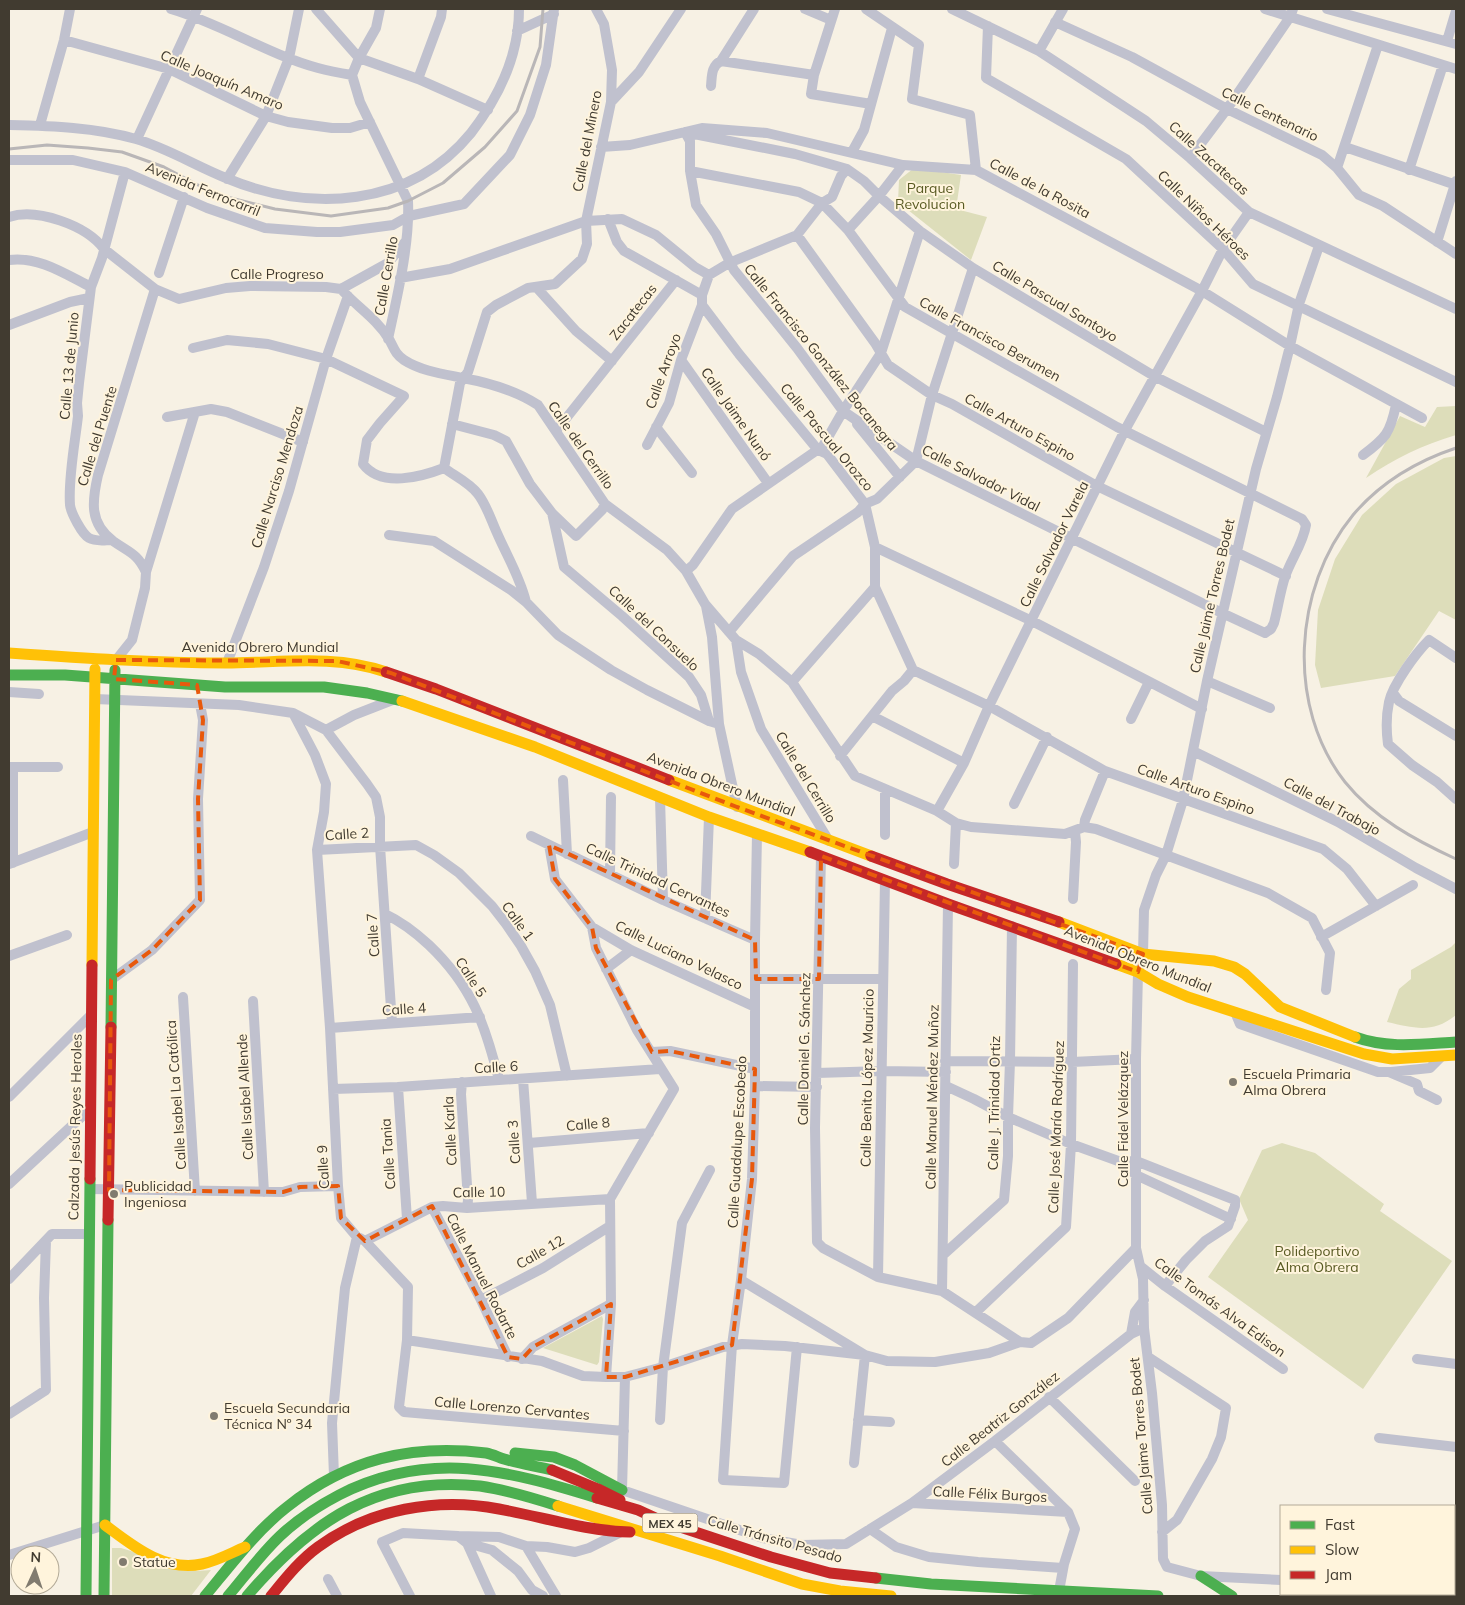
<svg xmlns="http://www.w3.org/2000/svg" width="1465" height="1605" font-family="Mulish,sans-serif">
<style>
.green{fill:#ddddba}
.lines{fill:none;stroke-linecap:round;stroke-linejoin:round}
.street{stroke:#c0c1ce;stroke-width:10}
.fast{stroke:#4caf50;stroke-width:11}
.slow{stroke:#ffc107;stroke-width:11}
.jam{stroke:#c62828;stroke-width:11}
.rail{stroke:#b9b6b7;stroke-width:3}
.marked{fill:none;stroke:#e8590c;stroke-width:4;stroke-dasharray:10 6;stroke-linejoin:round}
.poi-dot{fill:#817b6f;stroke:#fff4dc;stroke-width:2}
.labels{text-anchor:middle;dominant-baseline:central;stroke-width:4;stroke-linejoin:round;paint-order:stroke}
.shield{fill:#fff4dc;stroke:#7a7264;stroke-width:1}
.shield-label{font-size:12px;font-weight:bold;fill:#413b30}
.street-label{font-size:14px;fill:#413b30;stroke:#fff4dc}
.park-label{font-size:14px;fill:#585a22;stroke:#fff4dc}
.poi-label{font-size:14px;fill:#413b30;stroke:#fff4dc;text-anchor:start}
</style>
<rect width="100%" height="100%" fill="#f7f1e4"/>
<path class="green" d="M914 168 961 175 956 209 987 217 971 260 898 202 899 180Z
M1456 406V435C1422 445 1396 458 1366 478L1400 416 1425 427 1437 407Z
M1456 456V620L1439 611 1395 676 1321 688 1315 665 1318 610 1335 559 1362 515 1396 484 1444 458Z
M1456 942V1015C1433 1034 1414 1028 1387 1022L1399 989 1411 979V970L1451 947Z
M1282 1143 1315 1153 1384 1204 1380 1211 1452 1261 1363 1389 1208 1277 1248 1220 1239 1199 1262 1150Z
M602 1316 603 1319 599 1362 597 1365 543 1348Z
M112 1548H121L197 1571 211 1570 191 1596H112Z"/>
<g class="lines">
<path class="street" d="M171 9C222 24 267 54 318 68 329 71 340 73 352 75
M316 9 359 58 418 79 488 110
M380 9 376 28 359 58 352 75 360 102 408 201C410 244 397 297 388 339
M805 9 831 20
M835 9 814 75 811 94 871 104
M866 9 919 45 912 99 970 115 976 170
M952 9 1039 51 1146 121 1190 158 1249 212 1456 309
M1265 9 1456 69
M1327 9 1456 44
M1055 22 1132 57 1227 109 1322 155 1337 168 1359 195 1383 206 1456 254
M988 26 986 78 1126 159 1223 249 1253 284 1456 382
M517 31 554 14
M64 40 169 69 266 116 288 122 332 128H350L370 122
M1447 41 1456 11
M1039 51 1063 9
M721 61 814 75
M418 79 441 17 442 9
M711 86C712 76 711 66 721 61L754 9
M611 102 639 72 681 9
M9 125C51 126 95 127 136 139 167 148 196 166 226 178 309 213 410 208 471 133 499 97 519 55 519 9
M40 125 64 40 70 9
M685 132 690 141V171L696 205 716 234 734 270 797 348 843 411 916 461 1222 613 1265 633 1271 629 1274 623C1278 608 1280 592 1285 577 1291 559 1303 544 1306 525L1302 519 1117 427 905 307 848 230 822 203 799 192 690 171
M689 133 795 154 847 169 864 181 879 196 920 231 973 268 1154 376 1266 432
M137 139 197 9
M601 147 630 145 702 128 767 133 903 165 976 170 1202 291 1290 346 1422 418
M1345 147 1456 185
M852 152 864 130 892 28
M1190 158 1227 109 1290 17 1293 9
M9 160H73L125 172 207 208 265 228 317 232H340L393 225 409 216 464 204 510 155 530 115 546 65 554 9
M1337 168 1378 45
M1409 170 1443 65
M227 179 266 116 289 58 299 9
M9 217C37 208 86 225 104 249L155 289 179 299 226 288 250 286 326 287 341 289 388 263 406 241
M608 219 617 242 624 251 702 295
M848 230 879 196 903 165
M797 235 875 343 888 365 932 395 952 404 1097 486 1286 576
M1437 242 1456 181
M9 260C39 256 65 274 91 287
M159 273 184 197
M709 275 702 295V305L739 354 818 450 827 454 865 504 875 547V587L913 670
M709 275 729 263 797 235 822 203 832 197 841 176 847 169
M400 278 450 269 586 221 622 219 656 235 695 267 709 275
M537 288 576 331 612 361
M341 289C357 307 376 318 389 339 394 348 395 354 404 360 421 371 443 374 463 378 490 383 515 390 538 405L605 504 667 550 686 571 705 604 736 640 759 654 792 682 855 776 937 811 956 823 971 827 1065 834 1084 827 1096 829 1268 893 1312 918 1330 953 1326 990
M9 325 70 302 89 298
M193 348 227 340 268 344 326 359 404 396 380 423 367 440 363 464C381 488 421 477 444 468 455 476 470 483 478 494 487 506 491 520 497 533 507 556 520 577 526 602
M681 360 768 483
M167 417 211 409 227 412 303 442
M452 424 494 435 506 441 530 484 552 513 576 536 602 510 605 504
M857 424 900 477
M656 427 692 473
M556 431 676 280
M647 445 669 403 681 360 702 305
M1363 455C1386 438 1390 433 1396 405
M444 468 460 383 468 372 487 312 496 305 528 288 555 284 582 259 587 244 586 221 611 102 612 70 604 24 596 9
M552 513 564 567 622 616 689 677 701 695 709 721
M389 535 434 541 511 590 526 602 558 635 611 670 647 690 709 721 719 724
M112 540C105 540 96 542 89 538 82 534 71 513 70 505 68 478 75 443 78 416L77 403 79 383 91 287 102 258 125 172
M875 547 1032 621 1202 709
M686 571 693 565 732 509 823 446 843 411 881 353 920 231
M146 572C137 553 130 553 113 541 89 523 92 501 98 475L155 289
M706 606 712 637 719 724 737 807
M729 632 793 556 858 512 865 504 877 499 916 461 932 395 973 268
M736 640 741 672 761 729 829 841
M1456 658 1429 640C1416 653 1393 684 1389 702 1386 716 1386 729 1388 744L1412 765 1437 782 1456 799
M116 660 132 640 145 588 146 572 195 412
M227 663 264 567 289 491 326 359 348 296
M913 670 989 706 1105 771 1323 849 1347 869 1376 906
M1207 681 1270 708
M792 682 875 587
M9 692 39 694
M1393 693 1399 701 1456 736
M95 699 239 705 293 713 326 730 367 784 376 797 380 817V846L392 1023
M293 713 315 755 326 784 324 812 317 850 330 1028 338 1186 341 1218 357 1237 345 1288 339 1349 332 1423 334 1476
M872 716 964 763
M1131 719 1149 682
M326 730 354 715 395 699
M1193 751 1338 822 1416 868 1456 889
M840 756 892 691 904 681 913 670
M9 767H58
M563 780 567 854
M885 790V835
M660 798 663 900
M1014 804 1047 737
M937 811 964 763 989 706 1125 430 1202 291 1223 249 1249 212
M1084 827 1085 820 1105 771
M757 834 755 940V1086L752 1179 741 1280 732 1345 723 1480 784 1483 797 1347
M531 836 663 900 755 940
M549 845 555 879 592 927 596 948 637 1030 674 1089 610 1199 611 1304 606 1377
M317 850 416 845 434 855 459 873 492 906 506 924 521 946 535 971 550 1005 567 1076
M821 856 815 1128 817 1242 823 1248 878 1277 942 1291 1020 1342
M13 863V767
M9 864 93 832
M954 864 956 823
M610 873 611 797
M1073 899 1076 842 1075 832
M385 914C402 922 415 932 429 945 472 986 485 1024 499 1080
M705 918 709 817
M592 927 631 950 755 1007
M1321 937 1413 885
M9 956 67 935
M606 969 631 950
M756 979H883
M111 980 152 950 200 900 198 799 203 720 200 704
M183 997 195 1191
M253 1001 264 1192
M1235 1012 1240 1024 1378 1072H1391L1430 1068 1441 1057
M330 1028 480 1017
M652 1052 670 1051 755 1069
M945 1061 1072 1062 1136 1059
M817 1073 882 1071 946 1072
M1391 1073 1417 1084 1419 1091 1437 1100
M523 1079 532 1203
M462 1082 461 1094 468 1200 467 1208
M755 1086 817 1087
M946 1086 974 1099 1008 1117 1071 1144 1121 1162 1136 1175 1231 1219
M398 1087 407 1219
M333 1089 398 1087 660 1069
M9 1097 92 1014
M529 1143 649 1133
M1132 1161H1136L1235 1200V1206L1228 1226 1205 1241 1186 1260 1165 1286
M9 1184 91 1108
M90 1189 283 1192 300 1187 338 1186
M432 1207 481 1300 508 1357
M360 1238 365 1241 432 1207 443 1206 467 1208 610 1199
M365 1241 408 1287 407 1340 399 1407 404 1412 624 1431
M944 1254 1004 1200 1008 1156V1117L1010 1061 1012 926
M1140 1266 1165 1286 1283 1369
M878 1277 885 880
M9 1279 52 1234H89
M741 1280 865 1355 854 1463
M942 1291 948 904
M481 1300 543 1268 610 1226
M976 1312 1066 1227 1071 1144 1073 964
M1131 1334 1135 1312 1144 1300
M407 1340 542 1361 583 1376 606 1377H625L663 1367 723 1347 742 1344 785 1346 865 1355 887 1361 935 1362 989 1353 1020 1342 1031 1343 1068 1318 1136 1248
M1148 1357 1226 1408 1221 1437 1212 1459 1177 1520 1162 1532
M522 1359 533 1347 611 1304
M1417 1359 1456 1364
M625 1377 622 1490 763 1538 802 1545 846 1544 912 1503 995 1441 1131 1334 1144 1328
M1049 1397 1135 1481
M9 1414 46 1390 44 1298 46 1241
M660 1420 663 1367 682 1223 710 1170
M858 1420 890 1422
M1379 1438 1456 1447
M995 1441 1068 1512 1075 1529 1064 1564 1059 1591
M912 1503 1068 1512
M1454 1528H1456
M870 1529 896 1547 929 1557 978 1562 1063 1568
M458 1536 499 1537 526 1546 556 1596
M467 1543 491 1596
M526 1546 547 1547 575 1552 589 1548 621 1532
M9 1555 105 1525
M328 1579 337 1596
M1281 1580 1201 1576 1167 1567 1163 1559 1162 1505 1152 1393 1144 1328 1143 1279 1136 1248V1059L1138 972 1143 954 1144 910 1156 875 1166 855 1183 800 1207 681 1256 469 1277 397 1290 346 1299 304 1319 246
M1454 1584H1456
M410 1596 382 1542 403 1533 458 1536 467 1543 492 1550 518 1571 532 1590 543 1596"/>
<path class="fast" d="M9 675H65L225 687H324L367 693 402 701
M111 1027 115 670
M1355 1037C1388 1049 1422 1044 1456 1042
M515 1453 554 1457 575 1465 622 1490
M1201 1576 1232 1596
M876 1578 931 1584 1158 1596
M86 1596 90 1179
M104 1596 108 1220
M205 1596C230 1566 256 1531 287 1507 347 1459 411 1444 486 1453 492 1454 498 1457 504 1459 520 1464 536 1466 552 1470
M228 1596C245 1576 261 1554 280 1536 298 1519 318 1506 339 1495 429 1449 506 1470 597 1498
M247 1596C311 1521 378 1475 480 1486 507 1490 533 1498 558 1506"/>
<path class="slow" d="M9 653C81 658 154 663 226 663 280 663 334 654 386 672
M402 701 535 747 709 817 810 852
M669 780 871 856
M1059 922 1143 954 1214 961 1234 967 1245 974 1280 1007 1355 1037
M1116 964 1138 972 1158 984 1188 997 1364 1054 1392 1059 1456 1055
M92 965 95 669
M558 1506 720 1556 802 1584 840 1591 891 1596
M105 1525C133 1546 164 1572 202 1564 217 1561 231 1553 245 1547"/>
<path class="jam" d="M386 672 436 689 669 780
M810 852 948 904 1116 964
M871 856 947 884 1059 922
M90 1179 92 965
M108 1220 111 1027
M552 1470 598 1489 620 1500
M597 1498 638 1510 662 1521 771 1557 830 1573 876 1578
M271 1596C285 1579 300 1560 318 1547 370 1509 437 1497 499 1509 543 1517 586 1531 630 1532"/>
<path class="rail" d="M9 149 47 145 88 148 122 152 164 167 215 194 275 209 331 216 388 208 408 201 443 183 485 147 517 111 540 47 543 9
M1456 448C1417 461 1380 483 1353 515 1293 588 1286 707 1345 782 1374 818 1415 840 1456 859"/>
</g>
<path class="marked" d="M116 660 337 661 391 673 737 807 1143 954 1138 972 821 856 819 979H756L755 940 549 845 555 879 592 927 596 948 652 1052 670 1051 755 1069 752 1179 732 1345 625 1377H606L611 1304 533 1347 522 1359 508 1357 432 1206 365 1241 341 1218 338 1186 300 1187 283 1192 109 1190 111 980 152 950 200 900 198 799 203 720 197 685 114 679Z"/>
<g class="poi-dot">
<circle cx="1233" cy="1082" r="5"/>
<circle cx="114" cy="1194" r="5"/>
<circle cx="214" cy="1416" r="5"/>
<circle cx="123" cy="1562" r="5"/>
</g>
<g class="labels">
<rect class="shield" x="642.5" y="1513.5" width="55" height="19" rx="4"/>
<g class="shield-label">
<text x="670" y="1523">MEX 45</text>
</g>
<g class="street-label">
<text transform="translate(222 80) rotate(23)">Calle Joaquín Amaro</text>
<text transform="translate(1270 114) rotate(26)">Calle Centenario</text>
<text transform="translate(587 141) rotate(-79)">Calle del Minero</text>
<text transform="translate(1209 158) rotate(42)">Calle Zacatecas</text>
<text transform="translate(1040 188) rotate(28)">Calle de la Rosita</text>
<text transform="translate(203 189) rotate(22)">Avenida Ferrocarril</text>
<text transform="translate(1204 215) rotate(44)">Calle Niños Héroes</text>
<text x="277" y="274">Calle Progreso</text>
<text transform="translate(386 276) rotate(-80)">Calle Cerrillo</text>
<text transform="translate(1055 301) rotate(31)">Calle Pascual Santoyo</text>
<text transform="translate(633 312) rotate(-52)">Zacatecas</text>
<text transform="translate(990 339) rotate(29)">Calle Francisco Berumen</text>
<text transform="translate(821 357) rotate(51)">Calle Francisco González Bocanegra</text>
<text transform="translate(69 366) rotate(-85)">Calle 13 de Junio</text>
<text transform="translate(663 371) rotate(-70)">Calle Arroyo</text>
<text transform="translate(736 414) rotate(55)">Calle Jaime Nunó</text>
<text transform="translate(1020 427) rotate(29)">Calle Arturo Espino</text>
<text transform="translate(97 436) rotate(-73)">Calle del Puente</text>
<text transform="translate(827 437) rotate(50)">Calle Pascual Orozco</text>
<text transform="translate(581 445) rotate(55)">Calle del Cerrillo</text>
<text transform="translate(277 477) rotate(-73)">Calle Narciso Mendoza</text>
<text transform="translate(981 478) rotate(27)">Calle Salvador Vidal</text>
<text transform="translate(1054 544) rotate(-64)">Calle Salvador Varela</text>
<text transform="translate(1212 596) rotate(-77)">Calle Jaime Torres Bodet</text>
<text transform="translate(654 628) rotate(43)">Calle del Consuelo</text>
<text x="260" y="647">Avenida Obrero Mundial</text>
<text transform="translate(806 777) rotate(59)">Calle del Cerrillo</text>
<text transform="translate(721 784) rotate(21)">Avenida Obrero Mundial</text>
<text transform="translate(1196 789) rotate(20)">Calle Arturo Espino</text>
<text transform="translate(1332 806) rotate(28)">Calle del Trabajo</text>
<text transform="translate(347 834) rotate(-4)">Calle 2</text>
<text transform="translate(658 880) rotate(25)">Calle Trinidad Cervantes</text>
<text transform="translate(518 921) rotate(54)">Calle 1</text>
<text transform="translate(373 935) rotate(-94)">Calle 7</text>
<text transform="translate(679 955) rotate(26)">Calle Luciano Velasco</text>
<text transform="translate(1138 959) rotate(22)">Avenida Obrero Mundial</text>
<text transform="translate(471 977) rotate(57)">Calle 5</text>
<text transform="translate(404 1009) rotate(-4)">Calle 4</text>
<text transform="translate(804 1049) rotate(-89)">Calle Daniel G. Sánchez</text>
<text transform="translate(496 1067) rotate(-3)">Calle 6</text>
<text transform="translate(867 1078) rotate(-89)">Calle Benito López Mauricio</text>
<text transform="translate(176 1095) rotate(-94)">Calle Isabel La Católica</text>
<text transform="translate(245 1097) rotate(-93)">Calle Isabel Allende</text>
<text transform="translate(932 1097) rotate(-89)">Calle Manuel Méndez Muñoz</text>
<text transform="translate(994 1103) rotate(-89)">Calle J. Trinidad Ortiz</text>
<text transform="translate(1123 1119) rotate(-90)">Calle Fidel Velázquez</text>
<text transform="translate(588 1124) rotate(-5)">Calle 8</text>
<text transform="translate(75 1127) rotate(-89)">Calzada Jesús Reyes Heroles</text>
<text transform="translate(1056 1127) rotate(-88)">Calle José María Rodríguez</text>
<text transform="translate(450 1131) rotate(-93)">Calle Karla</text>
<text transform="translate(514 1142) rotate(-94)">Calle 3</text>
<text transform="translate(737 1142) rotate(-87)">Calle Guadalupe Escobedo</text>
<text transform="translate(388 1154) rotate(-94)">Calle Tania</text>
<text transform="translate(323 1167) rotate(-93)">Calle 9</text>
<text transform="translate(479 1192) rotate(-1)">Calle 10</text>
<text transform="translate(540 1252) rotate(-30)">Calle 12</text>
<text transform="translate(482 1276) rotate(63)">Calle Manuel Rodarte</text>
<text transform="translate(1220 1307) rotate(36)">Calle Tomás Alva Edison</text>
<text transform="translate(512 1408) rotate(5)">Calle Lorenzo Cervantes</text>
<text transform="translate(1000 1419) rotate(-38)">Calle Beatriz González</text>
<text transform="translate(1141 1436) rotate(-95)">Calle Jaime Torres Bodet</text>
<text transform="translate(990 1494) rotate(3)">Calle Félix Burgos</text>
<text transform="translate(775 1539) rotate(16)">Calle Tránsito Pesado</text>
</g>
<g class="park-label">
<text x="930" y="188">Parque<tspan x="930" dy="16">Revolucion</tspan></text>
<text x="1317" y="1251">Polideportivo<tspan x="1317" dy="16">Alma Obrera</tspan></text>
</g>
<g class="poi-label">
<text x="1243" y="1074">Escuela Primaria<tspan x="1243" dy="16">Alma Obrera</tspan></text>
<text x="124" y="1186">Publicidad<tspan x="124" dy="16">Ingeniosa</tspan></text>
<text x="224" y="1408">Escuela Secundaria<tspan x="224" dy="16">Técnica Nº 34</tspan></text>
<text x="133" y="1562">Statue</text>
</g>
</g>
<rect width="1465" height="1605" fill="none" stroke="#413b30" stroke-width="20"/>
<rect x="1280" y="1505" width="175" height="90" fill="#fff4dc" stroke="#b3aa97"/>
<rect x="1290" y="1521" width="25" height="8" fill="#4caf50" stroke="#b3aa97"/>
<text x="1325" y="1530" font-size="15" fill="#413b30">Fast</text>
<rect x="1290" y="1546" width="25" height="8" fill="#ffc107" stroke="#b3aa97"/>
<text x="1325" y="1555" font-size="15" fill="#413b30">Slow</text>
<rect x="1290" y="1571" width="25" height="8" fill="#c62828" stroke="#b3aa97"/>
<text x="1325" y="1580" font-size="15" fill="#413b30">Jam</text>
<g transform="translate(35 1570) rotate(3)"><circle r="24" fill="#fff4dc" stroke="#b3aa97"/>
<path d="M0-4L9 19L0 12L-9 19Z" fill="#817b6f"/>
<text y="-8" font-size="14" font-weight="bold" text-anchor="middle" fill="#413b30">N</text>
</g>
</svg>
